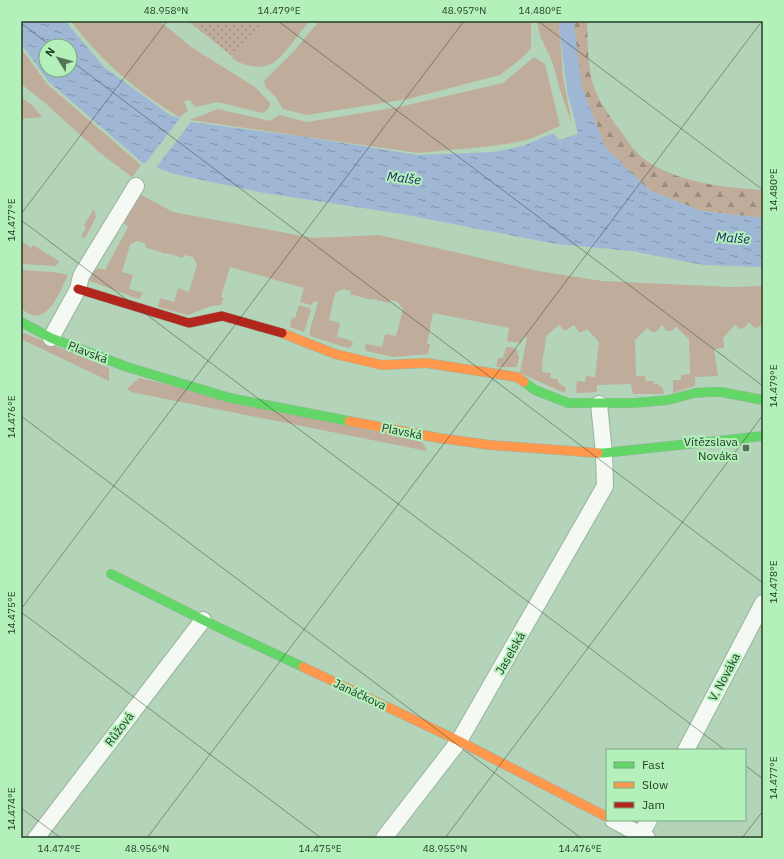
<svg xmlns="http://www.w3.org/2000/svg" width="784" height="859" font-family="'IBM Plex Sans',sans-serif">
<style>
.grass{fill:#c0ac9b}
.forest{fill:url(#forest-firs)}
.garden{fill:url(#garden-dots)}
.water{fill:url(#water-ripples);fill-rule:evenodd}
.pier{fill:#b3d4b8}
.lines{fill:none;stroke-linecap:round;stroke-linejoin:round}
.canal{stroke:#9fb7d5;stroke-width:15}
.street-casing{stroke:#9ab39e;stroke-width:18}
.fast-casing{stroke:#9ab39e;stroke-width:10}
.slow-casing{stroke:#9ab39e;stroke-width:10}
.jam-casing{stroke:#9ab39e;stroke-width:10}
.street{stroke:#f4f9f4;stroke-width:16}
.fast{stroke:#63d668;stroke-width:9}
.slow{stroke:#ff974d;stroke-width:9}
.jam{stroke:#b3261e;stroke-width:9}
.ticks{fill:none;stroke:#253d28;stroke-width:1;stroke-opacity:0.45}
.poi-dot{fill:#57725a;stroke:#b3f0ba;stroke-width:1.5}
.labels{text-anchor:middle;dominant-baseline:central;stroke-width:4;stroke-linejoin:round;paint-order:stroke}
.street-label{font-size:12px;fill:#253d28;stroke:#b3f0ba}
.poi-label{font-size:12px;fill:#253d28;stroke:#b3f0ba;text-anchor:end}
.water-label{font-size:13px;font-style:italic;fill:#182868;stroke:#b3f0ba}
.neatline{fill:none;stroke:#253d28;stroke-width:1.5}
.ticks-label{font-size:10px;text-anchor:middle;fill:#253d28}
</style>
<defs>
<pattern id="forest-firs" width="22" height="20" patternUnits="userSpaceOnUse"><rect width="22" height="20" fill="#c0ac9b"/><path d="M5 1l3.5 6h-7zM16 11l3.5 6h-7z" fill="#9c8d7e"/></pattern>
<pattern id="garden-dots" width="8" height="8" patternUnits="userSpaceOnUse"><rect width="8" height="8" fill="#c0ac9b"/><path d="M2 2h.1M6 6h.1" fill="none" stroke="#9c8d7e" stroke-width="1.8" stroke-linecap="round"/></pattern>
<pattern id="water-ripples" width="26" height="14" patternUnits="userSpaceOnUse"><rect width="26" height="14" fill="#9fb7d5"/><path d="M2 4q2-2 4 0t4 0M15 11q2-2 4 0t4 0" fill="none" stroke="#8196ad"/></pattern>
</defs>
<rect width="100%" height="100%" fill="#b3d4b8"/>
<path class="grass" d="M71 21H160L191 47 255 87 270 103C270 109 267 111 262 113L218 102 195 107 190 100 184 101 188 111 179 117C137 92 100 60 71 21Z
M269 21H310C300 32 285 55 273 63 260 70 243 66 232 58 234 50 261 28 269 21Z
M319 21H531V48L522 58 500 75 408 99 307 115 283 109 276 97 266 88 264 81 294 51Z
M537 21H559L563 77 572 124 561 93 552 61 540 36Z
M21 48 47 84 141 165 132 177 100 153 44 102 21 84Z
M534 57 545 64 560 126 530 139 513 143 483 147 418 153 190 120 218 109 270 121 279 115 307 122 399 107 503 83Z
M21 97 33 106 42 117 21 119Z
M138 193 173 212 313 238 379 235 538 271 602 281 732 287 763 286V323L759 327 755 328 749 322 744 328 740 329 735 325 723 338 724 348 714 349 718 376 695 377V386L673 393V380H681V375L690 374 689 339 676 327 671 331H667L662 325 656 332H652L647 328 635 340 636 376H645L646 381H654V384H657L663 388 664 394H633L631 384 597 385V392L576 393 577 381 585 382 586 376 595 377 599 342 587 329 582 332H579L574 325 567 330H564L559 325 546 336 544 354H541H543L542 372 551 373 550 378 558 379V382L566 388 565 393 520 373 527 338 523 337 521 343 507 341 509 328 433 313 427 344H430L428 354 394 357 366 351 365 347 366 344 382 347 385 334 396 336 403 309 398 302 390 300 389 303 373 299 372 300 350 294 351 291 342 289 335 293 329 320 340 323 337 337 350 340 353 343 352 346 348 348 310 336V330L318 302 314 301 311 305 300 302 304 288 230 267 221 297 224 298 221 305 211 306 188 315 158 307 160 298 174 302 178 288 189 292 197 265 193 257 184 255 183 258 167 253 166 254 145 247 146 244 137 241 130 245 122 272 133 275 129 289 143 293 139 299 90 281 89 277 92 271 99 268 105 270 128 227 121 220Z
M94 209 96 217 85 238 81 236 86 228 84 225Z
M21 241 31 248 33 245 59 261 56 266 21 264Z
M21 270 53 272 68 275C61 288 51 320 32 315 29 314 25 311 21 309Z
M299 305 309 308 311 310 304 332 290 327 292 318H295Z
M21 332 109 368V381L21 339Z
M506 347H512L517 350 519 357 517 367H496L498 358H503Z
M139 378 422 442 427 451 131 392 127 389Z"/>
<path class="forest" d="M559 21H587C588 43 587 69 595 90 601 104 610 117 619 129 626 138 635 153 644 159 675 182 725 188 763 190V218L701 211 649 190 605 147 582 88 575 93 561 36Z"/>
<path class="garden" d="M188 21H269L232 56Z"/>
<path class="water" d="M21 21H65L105 68 170 115 191 122 306 137 418 155 494 152 523 146 553 133 559 140 578 134 569 97 582 88 605 147 649 190 701 211 763 218V267L703 265 632 251 556 244 402 214 264 193 174 174 143 163 49 82 21 44ZM46 46H70V70H46Z"/>
<path class="pier" d="M181 117 191 122 155 169 144 165Z"/>
<g class="lines">
<path class="canal" d="M566 21 575 93 581 111"/>
<defs>
<path id="street" d="M51 338 78 289 81 276 136 186
M686 750 763 603
M613 820 647 838
M36 838 203 620
M384 838 459 741 605 486 604 453 599 404
M639 838 649 820"/>
<path id="fast" d="M21 322 51 338 127 367 230 398 349 421
M524 382 535 390 568 403H633L668 400 695 393 710 392H721L763 400
M598 453H604L763 436
M111 574 203 620 303 667"/>
<path id="slow" d="M282 333 335 354 382 365 426 363 517 377 524 382
M349 421 439 438 490 445 598 453
M303 667 459 741 607 817"/>
<path id="jam" d="M78 289 189 323 222 316 282 333"/>
</defs>
<use href="#street" class="street-casing"/>
<use href="#fast" class="fast-casing"/>
<use href="#slow" class="slow-casing"/>
<use href="#jam" class="jam-casing"/>
<use href="#street" class="street"/>
<use href="#fast" class="fast"/>
<use href="#slow" class="slow"/>
<use href="#jam" class="jam"/>
</g>
<path class="ticks" d="M278 21 763 386M538 21 763 190M21 23 51 46M70 60 763 583M21 214 167 21M21 220 725 750M21 416 581 838M21 609 464 21M21 612 321 838M745 765 763 779M21 808 61 838M147 838 762 21M445 838 763 415M742 838 763 811"/>
<rect class="poi-dot" x="742" y="444" width="8" height="8" rx="2"/>
<g class="labels">
<g class="street-label">
<text transform="translate(88 352) rotate(21)">Plavská</text>
<text transform="translate(402 431) rotate(11)">Plavská</text>
<text transform="translate(510 653) rotate(-60)">Jaselská</text>
<text transform="translate(724 677) rotate(-62)">V. Nováka</text>
<text transform="translate(360 694) rotate(25)">Janáčkova</text>
<text transform="translate(119 729) rotate(-53)">Růžová</text>
</g>
<g class="poi-label">
<text x="738" y="441">Vítězslava<tspan x="738" dy="14">Nováka</tspan></text>
</g>
<g class="water-label">
<text transform="translate(404 178) rotate(7)">Malše</text>
<text transform="translate(733 238) rotate(4)">Malše</text>
</g>
</g>
<rect width="784" height="859" fill="none" stroke="#b3f0ba" stroke-width="44"/>
<rect x="606" y="749" width="140" height="72" fill="#b3f0ba" stroke="#7aa880"/>
<rect x="614" y="762" width="20" height="6" fill="#63d668" stroke="#7aa880"/>
<text x="642" y="769" font-size="12" fill="#253d28">Fast</text>
<rect x="614" y="782" width="20" height="6" fill="#ff974d" stroke="#7aa880"/>
<text x="642" y="789" font-size="12" fill="#253d28">Slow</text>
<rect x="614" y="802" width="20" height="6" fill="#b3261e" stroke="#7aa880"/>
<text x="642" y="809" font-size="12" fill="#253d28">Jam</text>
<g transform="translate(58 58) rotate(307)"><circle r="19" fill="#b3f0ba" stroke="#7aa880"/>
<path d="M0-3L7 15L0 10L-7 15Z" fill="#57725a"/>
<text y="-6" font-size="11" font-weight="bold" text-anchor="middle" fill="#253d28">N</text>
</g>
<rect x="22" y="22" width="740" height="815" class="neatline"/>
<g class="ticks-label">
<text x="166" y="14">48.958°N</text>
<text x="279" y="14">14.479°E</text>
<text x="464" y="14">48.957°N</text>
<text x="540" y="14">14.480°E</text>
<text transform="translate(773 190) rotate(-90)" y="4">14.480°E</text>
<text transform="translate(11 220) rotate(-90)" y="4">14.477°E</text>
<text transform="translate(773 386) rotate(-90)" y="4">14.479°E</text>
<text transform="translate(11 417) rotate(-90)" y="4">14.476°E</text>
<text transform="translate(773 582) rotate(-90)" y="4">14.478°E</text>
<text transform="translate(11 613) rotate(-90)" y="4">14.475°E</text>
<text transform="translate(773 778) rotate(-90)" y="4">14.477°E</text>
<text transform="translate(11 809) rotate(-90)" y="4">14.474°E</text>
<text x="59" y="852">14.474°E</text>
<text x="147" y="852">48.956°N</text>
<text x="320" y="852">14.475°E</text>
<text x="445" y="852">48.955°N</text>
<text x="580" y="852">14.476°E</text>
</g>
</svg>
